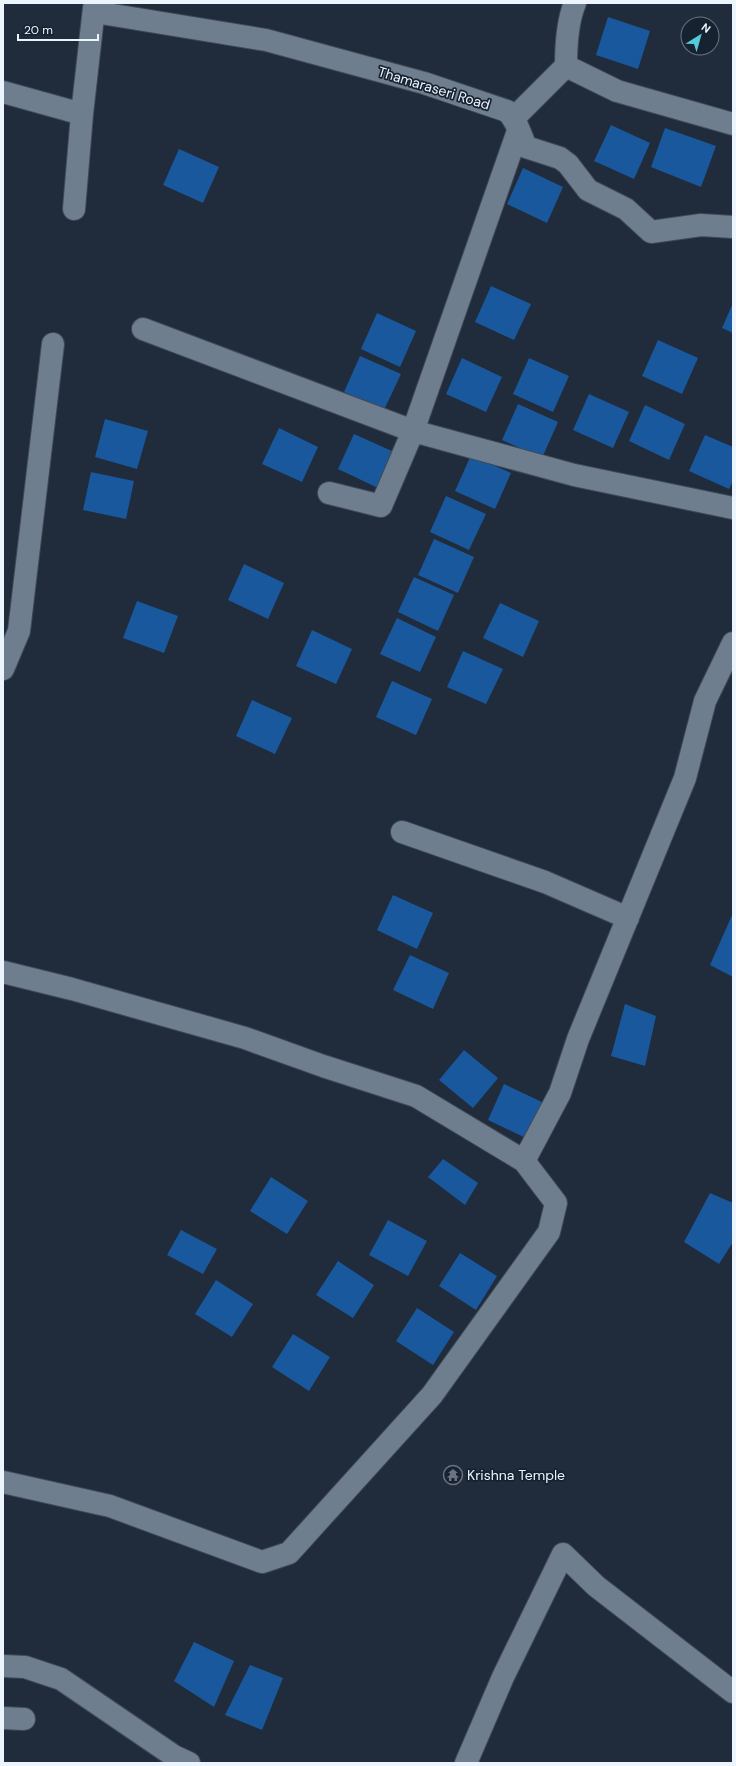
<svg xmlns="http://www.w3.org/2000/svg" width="736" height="1766" font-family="'DM Sans',sans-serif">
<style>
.building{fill:#19589c}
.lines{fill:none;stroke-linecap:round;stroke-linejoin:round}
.minor-casing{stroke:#3f4a57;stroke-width:24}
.minor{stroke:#6f7e8f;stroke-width:22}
.labels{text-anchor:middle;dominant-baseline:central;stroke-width:3.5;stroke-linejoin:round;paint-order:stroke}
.street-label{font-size:14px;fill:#ecf4fe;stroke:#172231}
.poi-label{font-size:14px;fill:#ecf4fe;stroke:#172231;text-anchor:start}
</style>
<rect width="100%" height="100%" fill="#202c3b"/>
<path class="building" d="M608 17 650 31 638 69 596 55Z
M611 125 650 143 634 179 594 161Z
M665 128 716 146 701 187 651 167Z
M179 149 219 167 203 203 163 185Z
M523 168 563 187 547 223 507 204Z
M491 286 531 304 514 340 475 322Z
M733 303V333L722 328Z
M377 313 416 331 400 367 361 349Z
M658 340 698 358 682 394 642 376Z
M360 356 401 374 384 410 344 392Z
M462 358 502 377 486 412 446 394Z
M529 358 569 376 553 412 513 394Z
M589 394 629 412 613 448 573 430Z
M518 404 558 422 542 458 502 440Z
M645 405 685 424 669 460 629 441Z
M105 419 148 431 137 469 95 457Z
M279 428 318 447 302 482 262 464Z
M354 434 394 452 378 488 338 469Z
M705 435 733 447V481L729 489 689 471Z
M471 455 511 473 495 509 455 491Z
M91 472 134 481 126 519 83 510Z
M446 496 486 514 469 550 430 532Z
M434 539 474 557 458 593 418 575Z
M244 564 284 583 268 619 228 600Z
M414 577 454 595 438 631 398 612Z
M137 601 178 616 164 653 123 638Z
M500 603 539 621 523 657 483 638Z
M397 618 436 637 420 672 380 654Z
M312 630 352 649 336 684 296 666Z
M463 651 503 669 486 704 447 687Z
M392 681 432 699 416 735 376 717Z
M252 700 292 718 275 754 236 736Z
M393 895 433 913 417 949 377 930Z
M733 913V977L710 965Z
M410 955 449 973 433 1009 393 990Z
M625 1004 656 1016 645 1066 611 1056Z
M464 1050 498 1078 473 1108 439 1080Z
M504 1084 544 1103 528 1139 488 1120Z
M443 1159 478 1183 465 1205 428 1177Z
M271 1177 308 1201 287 1234 250 1211Z
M710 1193 733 1203V1242L719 1264 684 1242Z
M388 1220 427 1241 408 1276 369 1255Z
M181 1230 217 1249 203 1274 167 1255Z
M460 1253 497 1276 476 1310 439 1286Z
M338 1261 374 1285 353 1318 316 1295Z
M216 1280 253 1304 232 1337 195 1314Z
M417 1308 454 1332 433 1365 396 1341Z
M293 1334 330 1357 309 1391 272 1367Z
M194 1642 234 1661 214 1707 174 1681Z
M250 1665 283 1678 262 1730 225 1715Z"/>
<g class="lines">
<defs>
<path id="minor" d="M95 3 94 8 101 13 266 40 424 83 507 111C518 122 520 134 526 147L560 158 568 164 588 190 626 209 651 232 701 225 733 227
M566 66C566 45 567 22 575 3
M3 92 82 114 94 8
M514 118 566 66 617 91 733 124
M74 209 82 114
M143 329 413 431 574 475 733 508
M329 493 381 506 413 431 518 131
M3 669 19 631 53 344
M402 832 545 882 628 918
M3 972 72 989 245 1038 323 1066 416 1096 524 1161 560 1093 578 1039 685 778 705 701 733 643
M3 1482 110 1506 262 1562 289 1553 432 1395 549 1232 556 1203 524 1161
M3 1666 25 1667 61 1679 174 1756 189 1763
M3 1718 24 1719
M466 1763 503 1677 563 1554 596 1586 733 1692"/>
</defs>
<use href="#minor" class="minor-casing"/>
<use href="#minor" class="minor"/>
</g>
<defs>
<symbol id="temple-ring" viewBox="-11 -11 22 22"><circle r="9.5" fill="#172231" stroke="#6b7280" stroke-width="1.5"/><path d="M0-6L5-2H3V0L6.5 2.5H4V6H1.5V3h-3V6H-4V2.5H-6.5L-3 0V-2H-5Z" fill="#6b7280"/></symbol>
</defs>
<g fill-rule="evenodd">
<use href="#temple-ring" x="442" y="1464" width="22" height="22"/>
</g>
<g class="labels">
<g class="street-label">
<text transform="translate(434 88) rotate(17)">Thamaraseri Road</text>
</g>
<g class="poi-label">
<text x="467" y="1475">Krishna Temple</text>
</g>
</g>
<rect width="736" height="1766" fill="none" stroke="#ecf4fe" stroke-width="8"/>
<g transform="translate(700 36) rotate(37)"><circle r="19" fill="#172231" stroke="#6c7683"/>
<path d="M0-3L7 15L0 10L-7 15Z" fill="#53cbdb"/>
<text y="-6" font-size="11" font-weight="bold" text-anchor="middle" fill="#ecf4fe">N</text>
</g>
<path d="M18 34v6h80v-6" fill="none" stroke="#ecf4fe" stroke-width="2"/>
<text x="24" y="34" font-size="12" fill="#ecf4fe" stroke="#172231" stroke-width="3" paint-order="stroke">20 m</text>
</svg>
